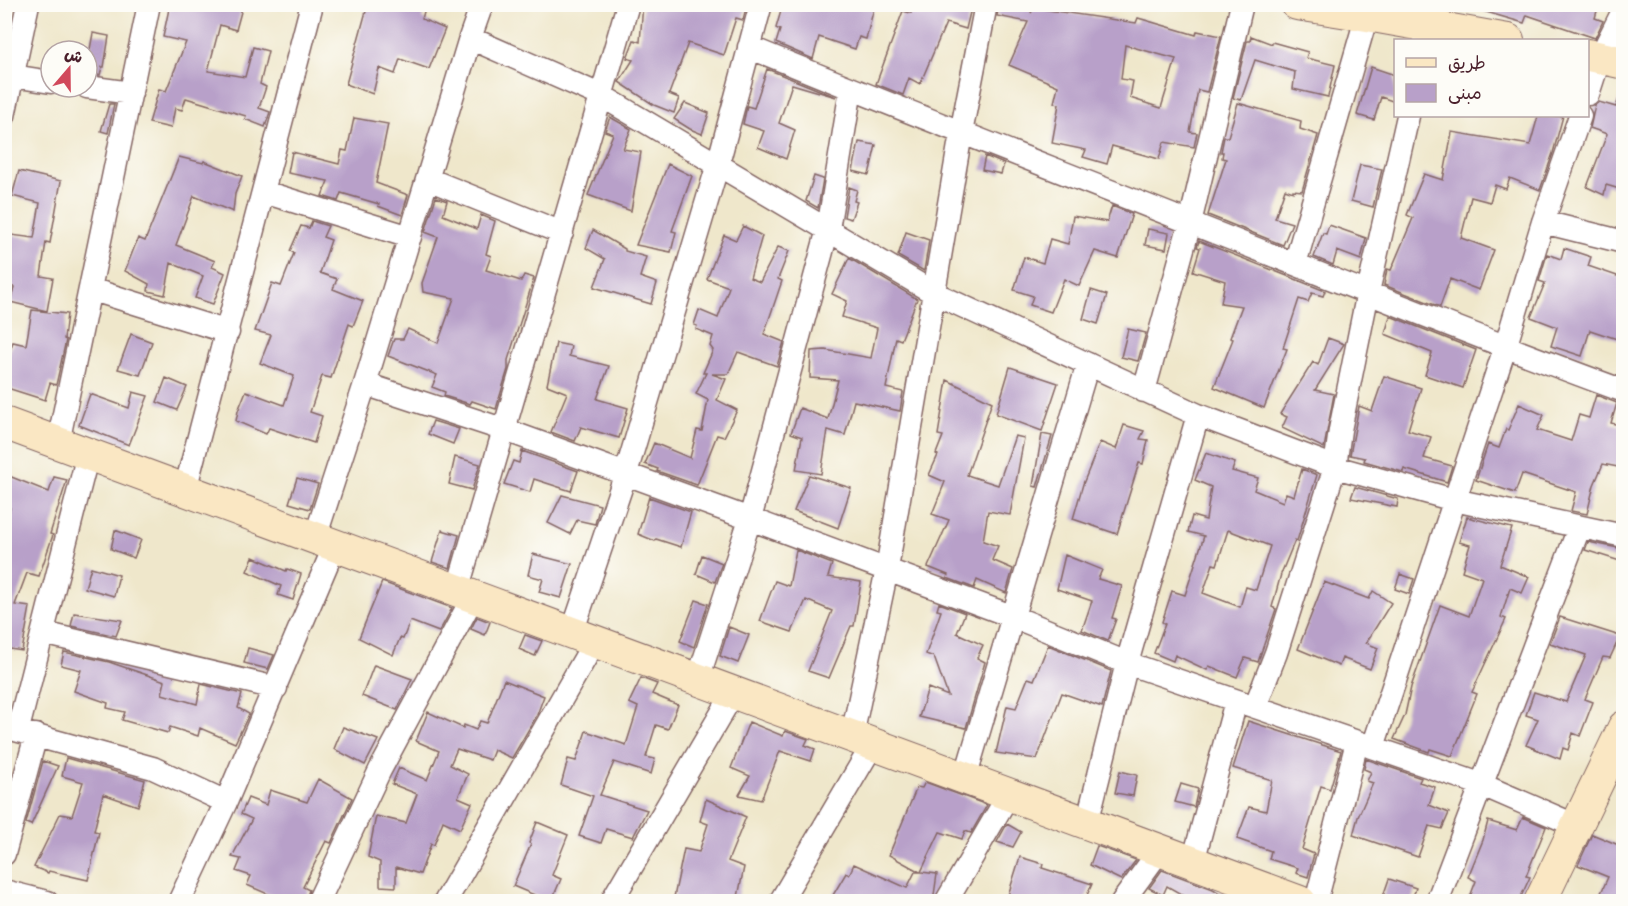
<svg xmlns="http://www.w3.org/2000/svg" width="1628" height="906" font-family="Kalam,'Playpen Sans Arabic',sans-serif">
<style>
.building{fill:#b8a0c9;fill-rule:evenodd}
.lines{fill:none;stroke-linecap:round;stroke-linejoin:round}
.street-casing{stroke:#846563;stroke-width:25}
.secondary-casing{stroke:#846563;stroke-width:34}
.street{stroke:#fff;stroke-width:22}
.secondary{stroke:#fae7c3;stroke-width:32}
</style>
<rect width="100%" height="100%" fill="#fdfcf7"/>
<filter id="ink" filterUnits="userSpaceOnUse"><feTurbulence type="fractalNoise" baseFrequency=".0167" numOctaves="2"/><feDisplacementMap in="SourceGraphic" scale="12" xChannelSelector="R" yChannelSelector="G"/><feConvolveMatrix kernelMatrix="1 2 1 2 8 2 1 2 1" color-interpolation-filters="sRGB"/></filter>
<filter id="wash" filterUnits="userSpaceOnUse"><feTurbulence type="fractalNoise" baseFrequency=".008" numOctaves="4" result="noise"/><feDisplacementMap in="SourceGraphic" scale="24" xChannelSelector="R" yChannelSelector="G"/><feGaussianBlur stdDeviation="1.35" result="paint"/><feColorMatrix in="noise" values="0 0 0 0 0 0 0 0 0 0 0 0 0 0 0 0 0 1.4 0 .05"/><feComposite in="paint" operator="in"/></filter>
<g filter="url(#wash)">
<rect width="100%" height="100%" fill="#efe7cb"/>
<g id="blocks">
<path class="building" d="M170 4H230L242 8 236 30 220 25 208 71 245 77 253 47 268 51 260 84 266 87 259 108 270 112 265 127 245 119 246 116 186 98 182 110 175 108 171 128 149 123 159 89 166 91 186 42 163 37Z
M368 4H426L422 19 445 29 429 69 400 59 395 74 379 68 373 94 346 84Z
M643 4H747L743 20 736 18 724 55 688 43 669 94 679 98 674 113 654 105 619 82 633 60 627 58 634 40 640 42Z
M783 4H875L866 39 859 37 855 49 819 37 813 59 776 43 780 30 776 28Z
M914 4H972L966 29 946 23 920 84 909 78 903 95 876 84 903 11 911 13Z
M999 4H1033L1031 13 1034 8 1136 23 1138 18 1196 35 1197 31 1221 36 1207 92 1198 90 1190 132 1197 133 1194 147 1164 142 1159 159 1112 146 1107 164 1083 157 1086 150 1052 143 1059 104 1054 103 1058 86 1009 65 1028 22 997 16ZM1125 45 1176 59 1161 108 1130 98 1133 81 1121 79Z
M1476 4H1599L1595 18 1603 21 1595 38 1527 15 1524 23 1476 9Z
M93 33 109 36 104 67H102L100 75 87 74V55H89Z
M1251 36 1272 44V42L1308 52 1306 58 1335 65 1328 97 1293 89 1295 72 1255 60 1241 100 1233 98 1247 41H1250Z
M1371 67 1395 75V102L1381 97 1374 120 1357 115Z
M767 69 836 97 792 84 779 123 795 130 786 159 758 147 764 131 743 124 747 106 754 108Z
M1621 93H1623V190L1606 185 1604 195 1587 187 1607 134 1590 128 1595 105 1599 102 1616 107Z
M685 103 709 113 702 134 690 129 674 119Z
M1238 103 1301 121 1300 129 1318 135 1302 191 1293 190V192L1285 189 1275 218 1292 223 1283 245 1208 215 1226 159 1222 158 1223 152H1221L1224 137H1228Z
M109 104H114L108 133 101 131Z
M1538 116H1563L1553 153 1540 190 1510 178 1506 189 1495 185 1490 202 1471 197 1461 238 1494 250 1479 290 1450 279 1440 307 1384 285 1387 269 1391 270 1413 218 1407 215 1424 174 1443 180 1452 132 1530 145Z
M610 117 631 129 623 149 641 152 631 211 588 195 613 134 605 131Z
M354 118 388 124 376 183 408 195 402 215 378 206 379 204 341 193 338 201 322 196 328 181 288 173 292 152 339 164 342 150 347 151Z
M859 142 876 145 869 175 853 171Z
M985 156 1004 164 1001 174 982 170Z
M179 157 203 163 204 161 242 176 235 194 233 212 194 196 176 245 215 261 212 267 225 273 213 304 195 298 203 276 171 263 165 295 148 291 149 284 125 271 138 238 145 241Z
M668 164 692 176 672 231 676 232 671 252 636 245Z
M1360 165 1382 169 1373 207 1351 201Z
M19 171 61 181 50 243 46 242 41 276 53 278 47 311 10 302 14 287 4 285V234L34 238 40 203 12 196Z
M814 176 823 179 818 208 806 201Z
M849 187 857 190 854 201 857 202 851 219 844 217Z
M436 197 447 201 443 215 477 229 481 215 495 221 486 254 491 256 486 270 521 281 524 275 534 278 508 360V369L496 409 472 401 470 404 444 396 445 392 432 387 437 375 388 356 394 339H403L408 329 438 343 454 298 423 292 422 283 438 237 425 232Z
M1112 206 1132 214 1118 258 1095 251 1079 286 1064 279 1051 312 1030 305 1033 296 1014 290 1024 257 1043 263 1050 239 1068 244 1073 216 1107 222Z
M312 221 328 226 323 237 331 240 320 273 337 279 333 289 363 301 353 326 349 324 331 378 322 376 310 412 322 416 314 443 269 428 266 434 236 421 238 411 246 391 284 405 294 376 260 363 271 335 255 331 272 283 281 286 294 253 290 251 301 226 309 228Z
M1329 225 1366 238 1361 260 1337 251 1333 265 1314 257 1323 233 1326 234Z
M743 226 762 236 750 278 760 282 778 247 789 251 778 279 782 281 764 334 784 342 777 366 738 352 728 374H712L726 379 717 400 737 410 724 437 717 435 697 485 657 471 658 469 645 464 654 443 690 458 697 430 702 431 708 400 696 394 706 373H703L713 350 710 346 713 336 696 329 697 326 694 325 699 310 718 318 729 287 707 279 724 235 736 240Z
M1148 229 1169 233 1166 249 1145 245Z
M593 230 625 249V251L646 257 640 277 657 283 651 304 594 287 605 259 586 248Z
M906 232 929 240 924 271 898 256Z
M1199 241 1325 291 1323 296 1312 293 1308 302 1299 299 1283 348 1287 349 1264 408 1214 387 1233 339 1230 338 1242 306 1221 303 1225 281 1193 271 1200 248 1197 247Z
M1564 248 1591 257 1588 266 1623 278V341L1590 330 1582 356 1551 346 1557 327 1531 317 1545 283 1539 281 1547 254 1561 259Z
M849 258 917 299 901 340 896 338 886 388 903 392 900 411 854 401 845 435 828 430 821 474 796 470 802 437 791 433 800 408 828 419 838 380 810 378 811 351 825 350 871 358 877 328 842 317 847 301 832 294Z
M1091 290 1107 295 1098 324 1083 319Z
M32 310 67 314 64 339 66 340 56 385 50 383 45 400 4 387V366L13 342 26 345Z
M1390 316 1476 350 1463 388 1425 375 1432 353 1385 334Z
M1128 329 1146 333 1138 361 1121 357Z
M131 334 152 342 140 375 118 369Z
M1328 338 1344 344 1315 390 1334 394 1324 448 1282 428 1287 417 1280 414 1313 362 1318 365Z
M556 343 571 346 569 356 609 366 597 399 628 408 619 438 581 427 575 441 551 432 567 393 547 385Z
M1010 367 1058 383 1042 431 996 414Z
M1384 376 1421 388 1408 430 1431 437 1424 458 1452 466 1447 482 1404 469 1403 472 1364 461 1365 458 1350 455 1359 406 1372 411Z
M166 378 187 387 177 410 157 402Z
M947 380 992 402 967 475 998 485 1015 436 1024 438 1010 515 988 511 983 541 998 546 992 560 1013 569 1006 593 977 580 974 588 947 578 948 575 928 567 949 520 932 514 945 482 929 475 938 455 936 454 943 436 938 435Z
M133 392 148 396 129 445 79 425 90 394 129 408Z
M1596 395 1617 403 1611 423 1623 426V468L1603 464 1594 485 1587 514 1571 511 1576 492 1522 474 1515 493 1476 480 1488 444 1499 448 1506 429 1508 430 1519 404 1544 415 1537 430 1571 441 1579 415 1589 418Z
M433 421 459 429 453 444 428 434Z
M1124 425 1144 431 1140 439 1148 440 1143 464 1139 463 1117 534 1073 519 1083 484 1100 442 1116 449Z
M1042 434 1052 436 1037 487 1033 486Z
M522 451 578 471 571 491 534 479 530 492 504 484 513 461 519 463Z
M1206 453 1235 463 1232 471 1258 478 1254 490 1283 502 1286 493 1294 496 1302 469 1317 475 1297 541 1295 540 1281 574 1272 607 1276 609 1258 662 1245 658 1237 677 1209 666 1207 670 1175 655 1173 661 1154 653 1165 624 1162 622 1172 591 1185 595 1204 536 1188 532 1192 516 1206 520 1211 487 1195 480ZM1228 530 1270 546 1256 590 1246 587 1240 607 1203 593 1213 564 1217 565Z
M455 457 480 464 472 490 449 484Z
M4 474 49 492 54 477 67 480 50 534 53 535 39 576 27 573 15 605 30 607 22 651 4 648V534L10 508 4 506Z
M809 475 851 488 838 528 794 511Z
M297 478 318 484 310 509 289 503Z
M1355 487 1398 499 1397 507 1351 498Z
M562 495 600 505 595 524 577 520 570 534 548 523Z
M649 497 691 512 681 547 656 539 655 541 638 534Z
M1467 517 1512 528 1500 565 1529 577 1522 593 1510 588 1501 617 1506 619 1472 692 1477 694 1452 756 1430 749 1429 752 1394 739 1405 715 1411 687 1440 605 1469 616 1482 578 1462 571 1470 545 1459 542Z
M115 530 141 540 134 558 111 549Z
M442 530 459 535 450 568 432 562Z
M1588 542 1623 549V562L1585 550Z
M796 550 832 564 828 577 861 582 854 626H851L829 678 808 671 832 611 806 600 792 632 760 621 775 581 789 586Z
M533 554 572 564 561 598 539 592 543 579 528 575Z
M702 555 722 563 715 582 696 574Z
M1065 555 1102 570 1098 579 1122 586 1112 618 1116 619 1108 641 1082 630 1092 601 1057 589Z
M253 557 286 571 287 569 301 574 293 600 278 595 281 586 247 571Z
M91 567 119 575 114 596 85 588Z
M1400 574 1414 579 1409 594 1395 589Z
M382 582 452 608 439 632 410 621 403 639 400 638 393 655 359 638Z
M1324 582 1369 599 1373 591 1391 603 1366 643 1378 648 1370 669 1342 658 1339 666 1298 649Z
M696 600 708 604 694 647 680 641Z
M939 603 965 613 957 633 983 645 977 658 985 662 966 728 919 717 928 688 948 696 934 657 926 654 941 611 937 610Z
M74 613 122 620 116 636 71 626Z
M477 617 490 622 485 635 471 629Z
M1560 617 1620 636 1610 658 1603 657 1585 699 1593 702 1580 736 1573 733 1568 750 1563 748 1560 759 1526 745 1538 719 1526 715 1534 692 1566 702 1586 655 1550 643Z
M729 627 749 635 738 663 720 656Z
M525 635 542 641 535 656 519 649Z
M1048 645 1111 671 1102 707 1062 693 1037 759 996 753 1007 706 1016 708 1028 678 1034 680Z
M248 648 274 655 268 669 244 663Z
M64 652 109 662 165 681 162 694 197 704 201 684 242 694 238 708 249 714 235 743 200 728 198 736 170 727 168 733 122 720 125 712 107 708 108 703 74 691 81 670 61 665Z
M374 665 412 679 397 710 362 696Z
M641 678 657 684 652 694 678 705 668 729 656 725 646 757 655 759 651 774 614 762 600 795 647 810 633 837 606 829 601 843 579 836 593 796 561 785 568 759 576 761 586 731 626 745 638 707 629 703Z
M504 680 544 696 537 715 512 758 494 750 490 760 457 749 450 765 468 774 458 797 472 803 460 829 443 821 434 845 431 844 420 874 396 867V887L380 886V862L368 857 376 816 406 823 417 794 392 784 399 768 427 780 439 751 416 741 428 712 463 728 464 725 476 730 480 721 487 723Z
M1248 721 1341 751 1330 789 1321 786 1302 849 1314 854 1308 877 1296 873 1298 868 1269 859 1271 851 1237 839 1249 807 1266 811 1272 780 1233 768Z
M749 722 783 736 785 731 808 739 805 745 815 749 811 761 780 751 761 800 739 795 750 776 731 768Z
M343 727 378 740 365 765 334 749Z
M66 758 145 780 138 806 103 794 94 831 99 832 88 880 49 871 48 873 34 867 60 814 72 816 83 782 62 776Z
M1366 759 1421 778 1419 782 1435 787 1429 805 1449 813 1442 829 1429 826 1418 857 1353 835 1358 817 1373 783 1367 781 1371 772 1364 769Z
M43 761 58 766 31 825 26 823Z
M1120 771 1137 775 1133 796 1115 793Z
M318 779 352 798 331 843 326 841 303 887 309 890 305 902H286L247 885 251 876 236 871 241 859 232 857 252 819 241 814 248 798 266 805 270 790 307 802Z
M925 782 987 805 971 833 965 831 962 839 940 832 921 872 937 874 933 902H844L833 895 846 873 849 875 854 864 907 888 915 872H920L889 855 917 787 922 788Z
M1181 784 1198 789 1194 807 1175 802Z
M706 799 746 817 728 861 744 867 737 902H673L684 849 699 852 708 824 700 821Z
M1523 817 1546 827 1526 876 1530 877 1519 901 1508 896 1506 902H1468L1476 881 1468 877 1483 840 1488 821 1517 830Z
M537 822 568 835 552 875 561 879 551 902 513 886 531 844 529 843Z
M1007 824 1021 832 1013 847 997 842Z
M1592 834 1621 846 1623 841V902H1597L1608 877 1578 865Z
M1097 846 1136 860 1121 880 1090 865Z
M1020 857 1043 864 1042 868 1092 884 1084 902H1006Z
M1162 870 1213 889 1235 902H1195L1167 886 1163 895 1149 888Z
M1389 879 1416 888 1411 902H1381Z"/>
</g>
</g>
<g filter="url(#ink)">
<use href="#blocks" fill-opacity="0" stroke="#846563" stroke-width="1.5"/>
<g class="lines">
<defs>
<path id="street" d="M470 38 602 96 934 293 1198 415 1335 467 1454 500 1624 536
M1425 40 1434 4
M749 47C899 109 1050 167 1201 227 1341 282 1481 339 1624 391
M13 76 51 82
M87 87 131 93
M1588 94 1600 57 1624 9
M4 116 28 4
M428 179 562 233
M264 192 410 237
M1543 222 1624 242
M1295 264 1367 15
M90 289 228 332
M365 384 505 430 750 519 1014 617 1127 663 1480 784 1577 826
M1144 391 1190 223 1242 4
M58 443 149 4
M185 490 312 4
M315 538 365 384 470 38 482 4
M457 591 628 4
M43 633 276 688
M572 633 626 473 718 164 761 4
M698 679 750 519 828 229 851 89
M1255 707 1276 653 1335 467 1340 430 1368 292 1408 116
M4 727 153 768 226 802
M18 729 88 454
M852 736 887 569 961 133 986 4
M1373 747 1505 348 1543 222 1580 116
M965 778 1088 364
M1087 823 1127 663 1198 415
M4 854 36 735
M1193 862 1236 701
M4 891 47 902
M179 902 226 802 335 545
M318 902 380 770 473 597
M445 902 595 641
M611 902 734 692
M780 902 873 744
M946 902 1009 794
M1122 902 1160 850
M1316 902 1357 742
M1437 902 1579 528"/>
<path id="secondary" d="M1297 4 1367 15 1508 40
M1588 55 1624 63
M4 423 1300 902
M1540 902 1624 727"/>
</defs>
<use href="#street" class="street-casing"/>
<use href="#secondary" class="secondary-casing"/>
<use href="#street" class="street"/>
<use href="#secondary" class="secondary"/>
</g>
</g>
<rect width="1628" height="906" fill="none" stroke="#fdfcf7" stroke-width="24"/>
<rect x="1394" y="39" width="195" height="78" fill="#fdfcf7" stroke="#b5a4a5" stroke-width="1.5"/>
<rect x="1406" y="58" width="30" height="9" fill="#fae7c3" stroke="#b5a4a5" stroke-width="1.5"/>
<text x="1448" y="69" font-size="18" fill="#4a1f2b">طريق</text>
<rect x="1406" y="84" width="30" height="18" fill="#b8a0c9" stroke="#b5a4a5" stroke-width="1.5"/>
<text x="1448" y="99" font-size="18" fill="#4a1f2b">مبنى</text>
<g transform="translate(69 69) rotate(20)"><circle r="28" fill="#fdfcf7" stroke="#b5a4a5" stroke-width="1.5"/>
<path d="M0-4.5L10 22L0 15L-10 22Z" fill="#d1495b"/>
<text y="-9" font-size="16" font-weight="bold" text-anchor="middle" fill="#4a1f2b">ش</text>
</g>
</svg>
